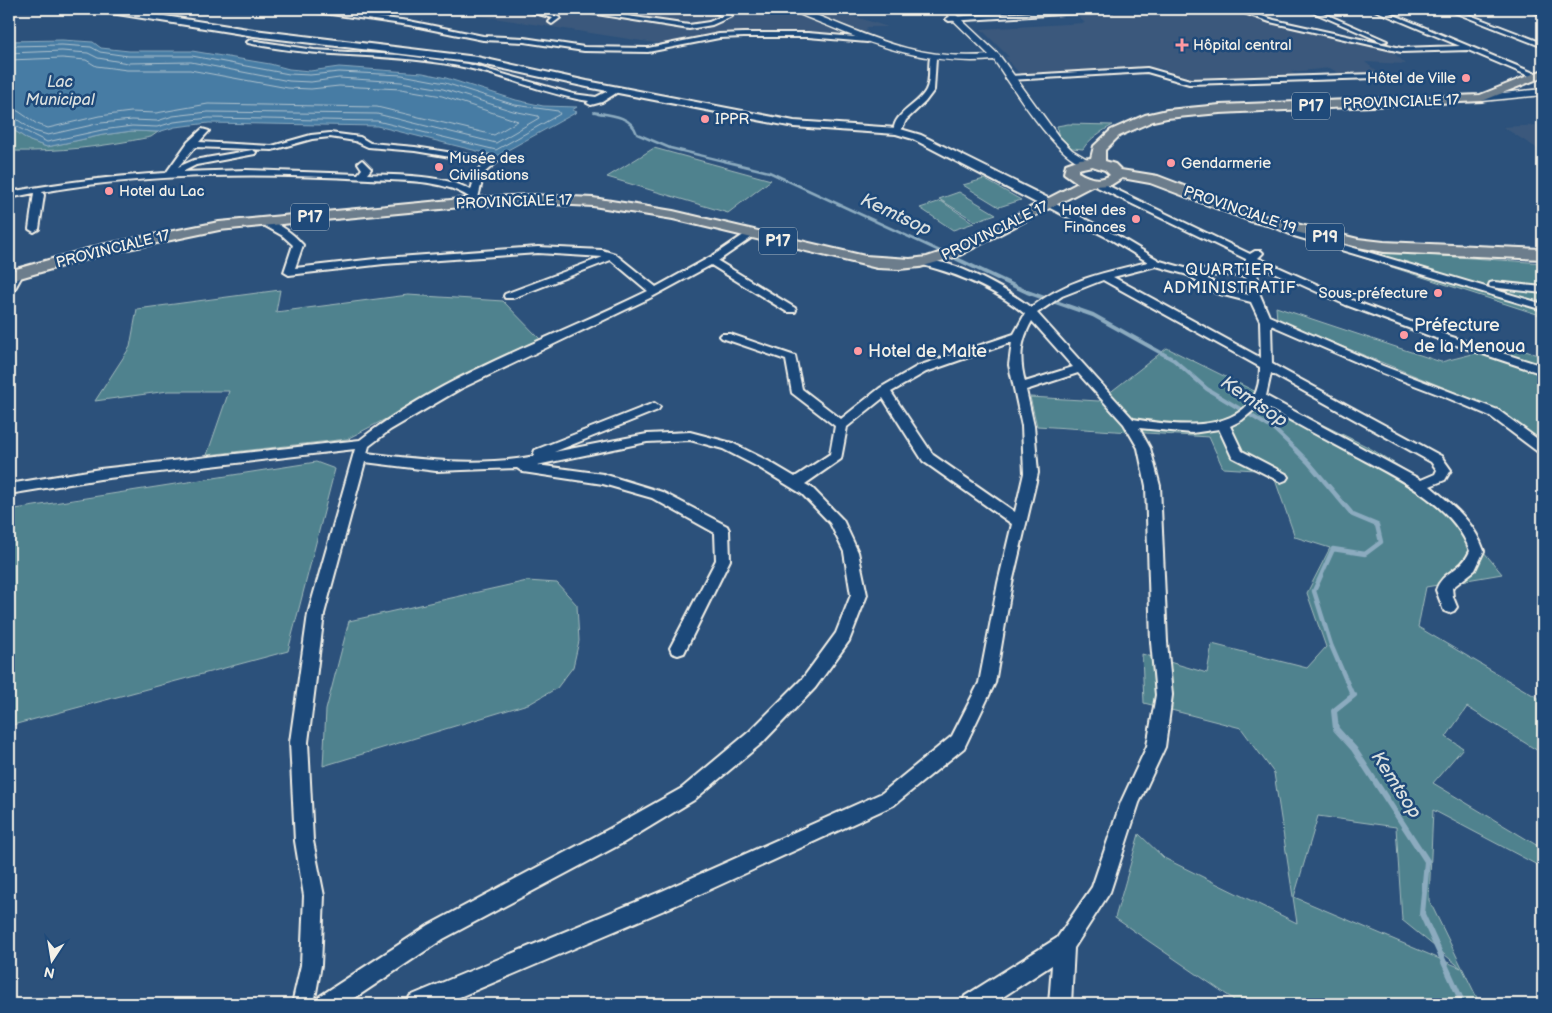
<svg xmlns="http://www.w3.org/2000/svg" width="1552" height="1013" font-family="'Balsamiq Sans',sans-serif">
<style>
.built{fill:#3b597c}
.green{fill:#4f828e;stroke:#a2babb;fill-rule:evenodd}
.water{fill:#477ca4;stroke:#8cabbf}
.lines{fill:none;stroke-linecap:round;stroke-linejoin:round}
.shore{stroke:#afc2cd;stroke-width:1}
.stream-far4{stroke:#8cabbf;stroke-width:2}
.stream-far3{stroke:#8cabbf;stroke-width:2.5}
.stream-far2{stroke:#8cabbf;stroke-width:4}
.stream-far1{stroke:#8cabbf;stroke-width:4.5}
.stream{stroke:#8cabbf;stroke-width:6}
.minor-casing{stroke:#f4f1e8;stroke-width:4}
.tertiary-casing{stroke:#f4f1e8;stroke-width:3}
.secondary-casing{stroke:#f4f1e8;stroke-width:4}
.primary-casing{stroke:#f4f1e8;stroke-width:4}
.minor{fill:#1f4a7a;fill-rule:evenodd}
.tertiary{fill:#1f4a7a;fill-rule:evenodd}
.secondary{fill:#1f4a7a;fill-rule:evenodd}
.primary{fill:#6c7d8c;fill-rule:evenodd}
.poi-dot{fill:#ff9aa2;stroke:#1f4a7a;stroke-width:2}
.labels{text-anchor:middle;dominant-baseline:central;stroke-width:5;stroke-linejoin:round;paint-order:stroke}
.far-poi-label{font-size:15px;fill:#f4f1e8;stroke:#1f4a7a;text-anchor:start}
.far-street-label{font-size:15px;fill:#f4f1e8;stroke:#1f4a7a}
.far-water-label{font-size:16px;font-style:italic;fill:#dadfde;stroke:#1f4a7a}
.shield{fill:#1f4a7a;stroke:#b4bfc7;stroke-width:1}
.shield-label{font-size:16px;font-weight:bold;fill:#f4f1e8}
.far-neighbourhood-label{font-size:16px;letter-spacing:1px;fill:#f4f1e8;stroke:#1f4a7a}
.poi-label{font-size:18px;fill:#f4f1e8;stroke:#1f4a7a;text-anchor:start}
.water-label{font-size:19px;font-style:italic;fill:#dadfde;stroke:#1f4a7a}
</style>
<rect width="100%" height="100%" fill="#2c517b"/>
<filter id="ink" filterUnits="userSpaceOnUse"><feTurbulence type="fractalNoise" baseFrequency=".02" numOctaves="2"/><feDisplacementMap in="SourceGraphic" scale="10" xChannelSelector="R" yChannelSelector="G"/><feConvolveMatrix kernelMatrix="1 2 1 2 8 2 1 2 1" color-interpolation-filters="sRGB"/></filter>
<g filter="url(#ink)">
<path class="built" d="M436 9H830L888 27H867L866 31 869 33 850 37 719 34 668 45Z
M1142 9H1228L1264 22 1390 50 1406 64 1365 62 1380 74 1342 75 1330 68 1291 72 1301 78 1194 81 1175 76 1161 68 1021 75 1005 57H1009L981 29 1085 23 1076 15Z
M1543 125V152L1503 127Z"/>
<path class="green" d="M1068 124 1113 125C1102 131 1090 138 1083 149L1072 148 1058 134 1057 126Z
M9 127 30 141 47 147 103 135 132 131 158 132 151 137C100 147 61 152 9 151Z
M654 148 771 180 728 213 607 177Z
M984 179 1021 200 999 207 963 185Z
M959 192 996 214 975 221 939 199Z
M941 201 974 223 953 230 920 208Z
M1343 245 1370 251 1543 263V316L1342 251Z
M280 290 276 312 408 295 503 301 540 339 347 439 207 455 229 391H168L95 401 130 347 137 309Z
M1276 307 1441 362 1508 345 1543 357V443L1497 409 1277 320Z
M1167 348 1368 447 1429 485 1502 574 1426 587 1418 627 1543 701V754L1467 707 1446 737 1463 748 1433 783 1543 849V868L1433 810 1429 900 1480 1004H1234L1233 999 1115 918 1139 834 1164 858 1297 923 1274 773 1241 728 1144 703 1142 654 1207 673 1212 644 1307 668 1326 647 1307 593 1330 548 1295 537 1272 471 1223 468 1209 437 1037 426 1030 397 1099 401ZM1318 816 1396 827 1402 920 1461 968 1294 897Z
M316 462 335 469 288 651 9 726V510Z
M527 581 557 583 577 605 579 641 573 667 557 688 531 703 323 766 326 710 349 621Z"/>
<path class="water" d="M62 40 93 42 101 48 129 51H192L270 64 289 69 310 71 339 67 423 73 446 78 516 100 543 106 577 107 572 110 577 112 497 156 377 126 209 123 175 127 158 132 132 131 103 135 47 147 30 141 9 127V41Z"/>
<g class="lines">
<path class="shore" d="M9 46 62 45 91 47 100 52 128 56H192L289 74 310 75 339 72 402 75 445 83 515 105 558 111 560 114 496 150 377 121 209 118 174 122 157 127 132 126 102 130 47 142 9 123
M9 53 62 51 88 53 98 58 128 63 191 62 289 81 311 82 339 78 401 82 443 89 513 111 538 116 539 118 496 143 377 114 208 112 173 116 157 121 132 120 101 123 48 135 34 131 15 118 9 117
M9 60 62 58 86 60 96 66 127 70H190L288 88 311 89 339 86 401 89 442 96 518 121 494 135 377 107 208 104 156 113 131 112 99 116 48 128 37 124 18 111 9 109"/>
<path class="stream-far4" d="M594 112 605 114"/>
<path class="stream-far3" d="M598 113C613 115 632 117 637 134L670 148 769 172 959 260"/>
<path class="stream-far2" d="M957 259 1027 292 1093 315 1174 360 1207 389 1275 430 1296 450"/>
<path class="stream-far1" d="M1295 449 1309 463 1353 515 1377 525 1381 542 1365 554 1333 549 1314 591 1331 645 1353 696"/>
<path class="stream" d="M1354 695 1334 711 1336 729 1354 749 1427 861 1422 914 1463 1004"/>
<defs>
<path id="minor" d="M295 9H311L409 21 483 36 524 38 584 47 648 48 719 34 744 33H808L867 38 870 40 867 42 808 37H744L719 38 648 52 584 51 524 42 483 40 409 25Z
M520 9 541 10 560 18 552 24 549 22 553 18Z
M566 9H580L689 25 709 22 723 16 706 9H714L732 16 712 25 689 29Z
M647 9H655L656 10 653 12Z
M1086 9H1115L1112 11 949 21 946 19 949 17Z
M1233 9H1241L1274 20 1401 48 1460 46 1372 9H1380L1541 76 1534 78 1468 50 1401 52 1270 22Z
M1306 9H1314L1387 41 1382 42Z
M1446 9H1454L1543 43V47Z
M1528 9 1543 11V15L1529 10Z
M250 40 314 50 399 55 468 64 573 94 596 97 614 88 621 90 602 102 591 105 587 103 589 101C548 95 509 77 468 68 395 52 320 59 248 43L247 42Z
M933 56 936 58 934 90 925 102 906 120 900 133H894C891 114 919 105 926 90 931 80 928 68 930 58Z
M1147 68 1190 80 1375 74 1379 76 1375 78 1189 84 1147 72 1010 80 1006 78 1010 76Z
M202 129 209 131 199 142 272 146 311 135 330 133 360 137 370 143 415 147 485 158 489 156 497 162 484 173 477 202 472 205 467 202 469 197C442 179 400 181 369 179 260 173 150 173 42 192L44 195 39 229 34 232 29 229 34 193 9 198V192C60 183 113 176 166 173L188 142ZM330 137 355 141 368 147 415 151 486 163 476 172 471 190C441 174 400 176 367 174L371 169 362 160 358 163 362 169 358 174 246 170 182 172 196 165 255 154 256 152 252 150 194 160 178 167 195 147 272 150 312 139Z
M1094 179 1250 254 1255 251H1261L1263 253 1258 258 1354 301 1449 336 1543 366V374L1441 340 1346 305 1256 264 1260 295 1269 316 1383 366 1498 410 1543 443V453L1538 452 1490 416 1443 396 1375 370 1271 325 1272 364 1441 456 1451 470 1445 480 1430 486C1454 507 1473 520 1484 551L1475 570 1452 588 1453 597 1457 607 1454 611 1449 613 1444 611 1436 590C1442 571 1461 572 1470 551 1453 502 1391 475 1349 452 1319 436 1290 420 1261 404L1242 420 1230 426 1242 451 1286 474 1288 477 1286 480 1281 482 1232 457 1219 429 1192 433 1139 428 1150 448 1160 486 1167 642 1172 695 1165 747 1139 803 1110 892 1074 948 1071 1004H1049L1052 965 992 1004H962L965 996 1057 938 1092 887 1121 802 1147 746 1156 695 1151 642 1146 486 1138 448 1124 424 1078 373 1026 390 1034 426 1038 473 1012 583 995 683 964 748 894 805 676 905 443 1004H407L410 996 662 891 882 793 952 736 979 683 998 583 1012 524 923 461 883 398 847 427 841 459 805 484 812 488 843 520 858 552 867 595 849 641 815 688 762 743 694 800 623 843 443 939 346 1004H317L320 996 429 925 609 829 682 788 750 731 803 678 836 633 851 595 844 552 830 523 802 494 758 467 723 449 690 440 647 442 537 465 603 474 662 492 727 526 729 530 730 560 684 653 678 655 672 653 670 648 716 560 715 533 652 498 603 484 523 472 517 468 436 471 365 462 324 614 308 742 313 841 324 896 321 965 314 1004H292L301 965 304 896 295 841 290 742 308 614 355 449 100 479 9 494V484L100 469 360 440C444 374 553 338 648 291L611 260 513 298H505L504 296 505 294 603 257 538 253 384 264 289 275 284 272 293 245 283 236 260 223V219C271 217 294 234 301 243L303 245 295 268 384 258 538 247 602 250 615 254 656 287 714 255 748 232H754V236L718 261 795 308 796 310 795 312H787L711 265 650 298 460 389 390 430 369 446 367 453C423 460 480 467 535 456L534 453 535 450 654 403 660 407 658 410 554 452 647 434 690 432 732 443 768 461 795 477 830 454 835 426 792 393 786 360 722 338 720 336 722 334H730L795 356 802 389 841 419 880 388 918 366 1014 334 1025 314C995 289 961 275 923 265V261C947 256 1012 292 1031 308 1064 280 1107 272 1148 262L1112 240 1046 206V202H1052L1118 236 1160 261 1192 270 1231 269 1246 271V259L1091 184 1090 182ZM1156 266 1188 275 1216 293 1251 302 1260 321 1261 358 1113 277ZM1231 275 1246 277 1249 295 1224 289 1203 276ZM1103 280 1260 367C1260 377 1259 389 1253 398 1230 434 1169 425 1133 419L1037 313 1062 296ZM1032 321 1073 367 1025 382C1019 359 1020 342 1032 321ZM1012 342 1009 365 1022 426 1024 473 1015 512 933 455 891 392 926 372ZM1271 373 1431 462 1437 470 1435 474 1421 480 1266 396Z
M1273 220 1300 232 1543 304V310L1294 236 1270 225V221Z
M18 271 23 274 13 292 9 293V281L14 272Z
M1494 282 1543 287V293L1490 287 1489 285 1490 283Z"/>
<path id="tertiary" d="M791 9H801C868 35 914 61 989 55L942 9H950L999 55 1058 136 1072 150 1092 162 1091 164C1063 171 1009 81 994 60 933 65 881 49 826 25 815 20 800 16 791 9Z
M1543 89V95L1482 101 1477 98 1482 95Z"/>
<path id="secondary" d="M101 9H120L254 30 477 57 587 81 794 121 897 128 921 135 1054 201 1056 204 1054 207H1044L938 152 913 139 896 134 794 127 587 87 477 63 254 36 105 12Z"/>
<path id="primary" d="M1543 70V77L1482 101 1220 113 1167 118 1153 121 1119 136 1105 150V161L1115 164 1121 170 1158 176 1260 215 1358 239 1384 242 1543 249V259L1384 252 1358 247 1250 221 1150 183 1122 178 1111 185 1092 186 958 256 920 267 899 269 877 268 673 219 593 206 532 203 472 206 219 230 104 254 9 281V271L102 245 219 222 472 198 532 195 593 198 673 211 865 256 910 259 927 257 948 250 1078 183 1064 173 1066 164 1080 159 1091 158 1094 146 1111 130 1145 115 1167 110 1220 105 1480 95ZM1092 166 1105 170 1110 175C1100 182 1088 178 1078 172V169Z"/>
</defs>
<use href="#minor" class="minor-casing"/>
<use href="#tertiary" class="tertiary-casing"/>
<use href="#secondary" class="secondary-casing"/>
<use href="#primary" class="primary-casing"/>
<use href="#minor" class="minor"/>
<use href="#tertiary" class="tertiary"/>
<use href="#secondary" class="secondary"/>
<use href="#primary" class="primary"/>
</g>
</g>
<g class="poi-dot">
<path d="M1179.5 37.5h5v5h5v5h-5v5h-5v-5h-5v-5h5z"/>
<circle cx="1466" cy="78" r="5"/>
<circle cx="705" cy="119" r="5"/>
<circle cx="1171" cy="163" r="5"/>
<circle cx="439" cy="167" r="5"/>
<circle cx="109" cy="191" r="5"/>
<circle cx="1136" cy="219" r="5"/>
<circle cx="1438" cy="293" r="5"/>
<circle cx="1404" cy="335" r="5"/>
<circle cx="858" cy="351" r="5"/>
</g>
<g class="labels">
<g class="far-poi-label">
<text x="1193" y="45">Hôpital central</text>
<text x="1456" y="78" text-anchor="end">Hôtel de Ville</text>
<text x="715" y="119">IPPR</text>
<text x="449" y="158">Musée des<tspan x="449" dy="17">Civilisations</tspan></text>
<text x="1181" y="163">Gendarmerie</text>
<text x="119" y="191">Hotel du Lac</text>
<text x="1126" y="210" text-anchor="end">Hotel des<tspan x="1126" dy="17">Finances</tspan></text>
<text x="1428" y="293" text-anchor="end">Sous-préfecture</text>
</g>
<g class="far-street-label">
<text transform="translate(1401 102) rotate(-2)">PROVINCIALE 17</text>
<text transform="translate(514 202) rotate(-2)">PROVINCIALE 17</text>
<text transform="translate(1240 210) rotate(19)">PROVINCIALE 19</text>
<text transform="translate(995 231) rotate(-26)">PROVINCIALE 17</text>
<text transform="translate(113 249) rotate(-14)">PROVINCIALE 17</text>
</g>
<g class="far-water-label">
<text x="60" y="82">Lac<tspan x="60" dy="18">Municipal</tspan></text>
</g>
<g class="shield">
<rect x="1292" y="92.5" width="38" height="27" rx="4"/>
<rect x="291" y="203.5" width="38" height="27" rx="4"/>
<rect x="1306" y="223.5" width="38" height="27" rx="4"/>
<rect x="759" y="227.5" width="38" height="27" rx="4"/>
</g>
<g class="shield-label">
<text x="1311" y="106">P17</text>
<text x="310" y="217">P17</text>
<text x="1325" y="237">P19</text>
<text x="778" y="241">P17</text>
</g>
<g class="far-neighbourhood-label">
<text x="1230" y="270">QUARTIER<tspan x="1230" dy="18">ADMINISTRATIF</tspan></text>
</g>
<g class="poi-label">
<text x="1414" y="325">Préfecture<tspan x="1414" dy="21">de la Menoua</tspan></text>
<text x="868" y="351">Hotel de Malte</text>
</g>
<g class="water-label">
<text transform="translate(896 215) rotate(25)">Kemtsop</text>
<text transform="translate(1254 402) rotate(34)">Kemtsop</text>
<text transform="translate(1396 785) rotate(57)">Kemtsop</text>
</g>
</g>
<rect width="1552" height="1013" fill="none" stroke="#1f4a7a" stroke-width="30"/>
<rect x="15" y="15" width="1522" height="983" fill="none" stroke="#f4f1e8" stroke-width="2" filter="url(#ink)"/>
<g transform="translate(52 960) rotate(192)" stroke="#1f4a7a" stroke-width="4" paint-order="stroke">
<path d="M0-4L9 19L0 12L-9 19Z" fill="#f4f1e8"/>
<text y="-8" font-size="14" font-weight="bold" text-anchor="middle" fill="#f4f1e8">N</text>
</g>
</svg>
